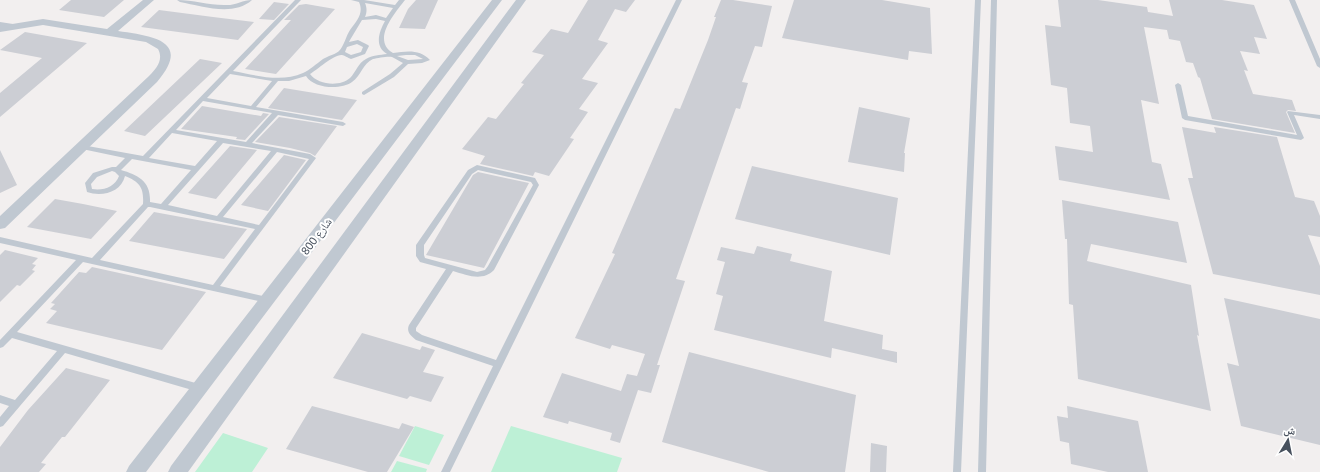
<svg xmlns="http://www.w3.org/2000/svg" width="1320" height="472" font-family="'Noto Sans','Noto Naskh Arabic',sans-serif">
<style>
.green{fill:#bdf0d6}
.building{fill:#ccced4}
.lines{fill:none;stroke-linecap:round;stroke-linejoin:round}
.lane{fill:#c0c8d1;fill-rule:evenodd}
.street{fill:#c0c8d1;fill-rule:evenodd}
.labels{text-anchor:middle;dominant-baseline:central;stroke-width:4;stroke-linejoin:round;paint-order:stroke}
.street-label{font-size:11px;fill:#47505d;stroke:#fff}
</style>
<rect width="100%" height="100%" fill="#f2efef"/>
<path class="green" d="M415 426 444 435 429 465 399 456Z
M511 426 622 458 617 472H491Z
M223 433 268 448 252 472H195Z
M397 461 427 469 426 472H391Z"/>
<path class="building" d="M71 0H124L104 17 59 10Z
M416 0H438L425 29 399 28 408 9Z
M588 0H635L626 12 615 9 598 40 608 43 582 79 598 83 579 109 588 112 570 138 574 139 549 176 535 172 533 176 480 164 485 156 462 149 488 117 496 119 524 84 521 83 544 55 532 52 551 29 568 33Z
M721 0H733L772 6 762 47 755 46 742 82 748 83 740 109 736 108 676 279 685 281 657 365H660L651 393 638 390 620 443 610 440 612 433 569 421 568 424 543 417 562 373 621 391 627 374 637 376 645 354 612 345 610 349 575 338 615 254 612 253 675 108 680 109 708 40 716 17H714Z
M794 0H882L930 8 932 54 909 51 908 60 782 38Z
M1058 0H1098L1147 7 1148 12 1173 16 1169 0H1222L1254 5 1267 39 1254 37 1260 54 1240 51 1248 71 1244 70 1253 94 1292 100 1296 111 1288 110 1286 112 1295 133 1212 119 1200 78 1198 77 1193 63 1186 62 1180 41 1169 39 1167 30 1144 27 1159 104 1141 100 1152 162 1161 164 1170 200 1059 180 1055 146 1093 152 1090 126 1070 123 1067 88 1051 85 1045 25 1061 27Z
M274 2 289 4 274 20 259 19Z
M306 4 335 9 276 74 245 69 291 20H284L299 5Z
M159 10 213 17 254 22 238 40 141 27Z
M25 32 87 43 0 117V93L42 58 0 50Z
M200 59 222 63 145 136 124 131Z
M284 88 357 100 342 120 268 108Z
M202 106 261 116 263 113 269 114 245 140 236 139 237 137 181 129Z
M859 107 910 118 904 153H905L904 172 848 162Z
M279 117 337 126 315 156 310 153 290 148 255 142Z
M1182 127 1216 133 1214 127 1277 137 1295 197 1314 201 1320 216V237L1308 235 1320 266V295L1213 274 1188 178H1193Z
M230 146 257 150 216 199 188 193Z
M0 150 17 185 0 193Z
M284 155 306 160 268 211 241 205Z
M752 166 898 198 890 255 735 219Z
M478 172 529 183 484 268 426 255 473 175Z
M55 199 83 204 117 211 91 239 27 227Z
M1062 200 1178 222 1187 263 1091 244 1087 261 1191 285 1199 336 1197 335 1211 411 1078 379 1073 305 1069 304 1067 239H1065Z
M154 212 241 228 247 229 224 259 129 241Z
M757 246 792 254 790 261 832 271 824 321 883 335 882 349 897 352V363L832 348 831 358 714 330 723 296 716 294 725 262 717 260 721 247 754 254Z
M5 250 38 258 32 264 36 265 32 270 35 271 20 286 17 285 0 302V255Z
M92 267 206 292 162 350 46 323 57 311 50 309 55 304 51 303 79 272 86 273Z
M1224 298 1320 319V445L1241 426 1227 363 1239 366Z
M362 333 420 350 422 346 435 350 423 372 444 377 431 402 410 396 407 399 333 378Z
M689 352 856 395 845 472H769L662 442Z
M66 368 110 380 65 437H62L41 463 46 464 39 472H0V447L28 410Z
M312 406 399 429 402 423 414 427 387 472H368L286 449Z
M1067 406 1138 421 1148 472H1108L1071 464 1069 443 1060 441 1057 416 1068 418Z
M871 443 887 446 886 472H870Z"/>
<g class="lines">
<path class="lane" d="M177 0C193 0 208 5 224 5 236 6 242 0 252 0 233 17 202 6 180 2Z
M295 0H301L233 71C255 75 281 83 303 73 310 70 316 64 323 59 326 57 338 53 339 51 344 46 346 36 350 30 357 21 364 13 359 2L351 0H364L395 5 399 0H405C395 13 371 40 393 53 407 51 420 49 430 60L422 63 408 64 394 77 364 95 362 94V92L390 74 403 63C399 61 396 59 392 57 388 56 378 58 373 59 363 63 361 76 352 82 341 90 314 89 306 76L289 81H278L256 107 343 122 346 124 343 126 278 115 252 143 310 154 316 158 220 286 267 297 270 298 271 300 270 302 267 303 83 262 17 332 199 384 202 385 203 388 202 391 199 392 65 353 3 426 0 427V417L9 406 0 403V395L15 400 57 351 12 338 3 347 0 348V340L76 260 0 243V237L92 258 143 204C144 188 140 182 125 176 121 193 101 197 87 192L85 183 93 173 112 167H116L125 158 82 149H80L79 147 80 145H82L143 156ZM365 3 393 8 386 18 376 15 365 17C367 12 367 8 365 3ZM376 19 385 21C379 32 374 46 387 54 380 55 372 55 366 59 358 63 356 72 350 78 340 87 318 85 310 74 317 70 334 54 342 55 344 55 348 58 351 59L365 54 369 46 368 45 358 40 349 42 350 40 362 20ZM357 44 363 47 361 52 351 55 345 52 347 47ZM406 55H415L423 59 408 60 397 56ZM230 74 272 81 251 106 207 98ZM203 101 272 113 246 142 176 130ZM172 133 217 141 195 166 149 158ZM223 143 271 151 217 216 168 205ZM277 152 309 159 259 225 223 217ZM132 159 191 170 161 204 150 202C151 181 138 175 121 170ZM112 171 115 172 119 176C115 187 103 191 92 189L91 184 97 177ZM148 207H150L255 229 213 285 100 260Z
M676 0H682L450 472H441L493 366 416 340C411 336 406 332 409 325L446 269 420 262 416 256V245L468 170 477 165 535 178 539 185 494 270C482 282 467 275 453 271L416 328V331L422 335 496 360ZM478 170 531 182 533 185 488 266 485 270 477 272 425 258 424 255V245L472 174Z
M975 0H981L961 472H953Z
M991 0H997L986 472H978Z
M1289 0H1295L1320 59V68L1317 66Z
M0 22 13 24 16 26 13 28 0 26Z
M1178 83 1181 85 1188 116 1297 135 1287 112 1288 111 1320 115V119L1294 115 1304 138 1301 140 1185 120 1182 118 1175 85Z"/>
<path class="street" d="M143 0H154L118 31C151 36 193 40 157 82L5 228 0 229V216L149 76C156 69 164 60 158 49L146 42 43 25 0 32V26L43 19 107 29Z
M492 0H502L146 472H126L129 466Z
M516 0H526L188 472H168L171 466Z"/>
</g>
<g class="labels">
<g class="street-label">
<text transform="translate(316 236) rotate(-53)">شارع 800</text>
</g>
</g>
<g transform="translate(1288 440) rotate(10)" stroke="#ffffff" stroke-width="3" paint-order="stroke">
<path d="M0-3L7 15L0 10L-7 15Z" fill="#47505d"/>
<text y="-6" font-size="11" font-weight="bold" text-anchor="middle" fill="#47505d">ش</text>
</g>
</svg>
